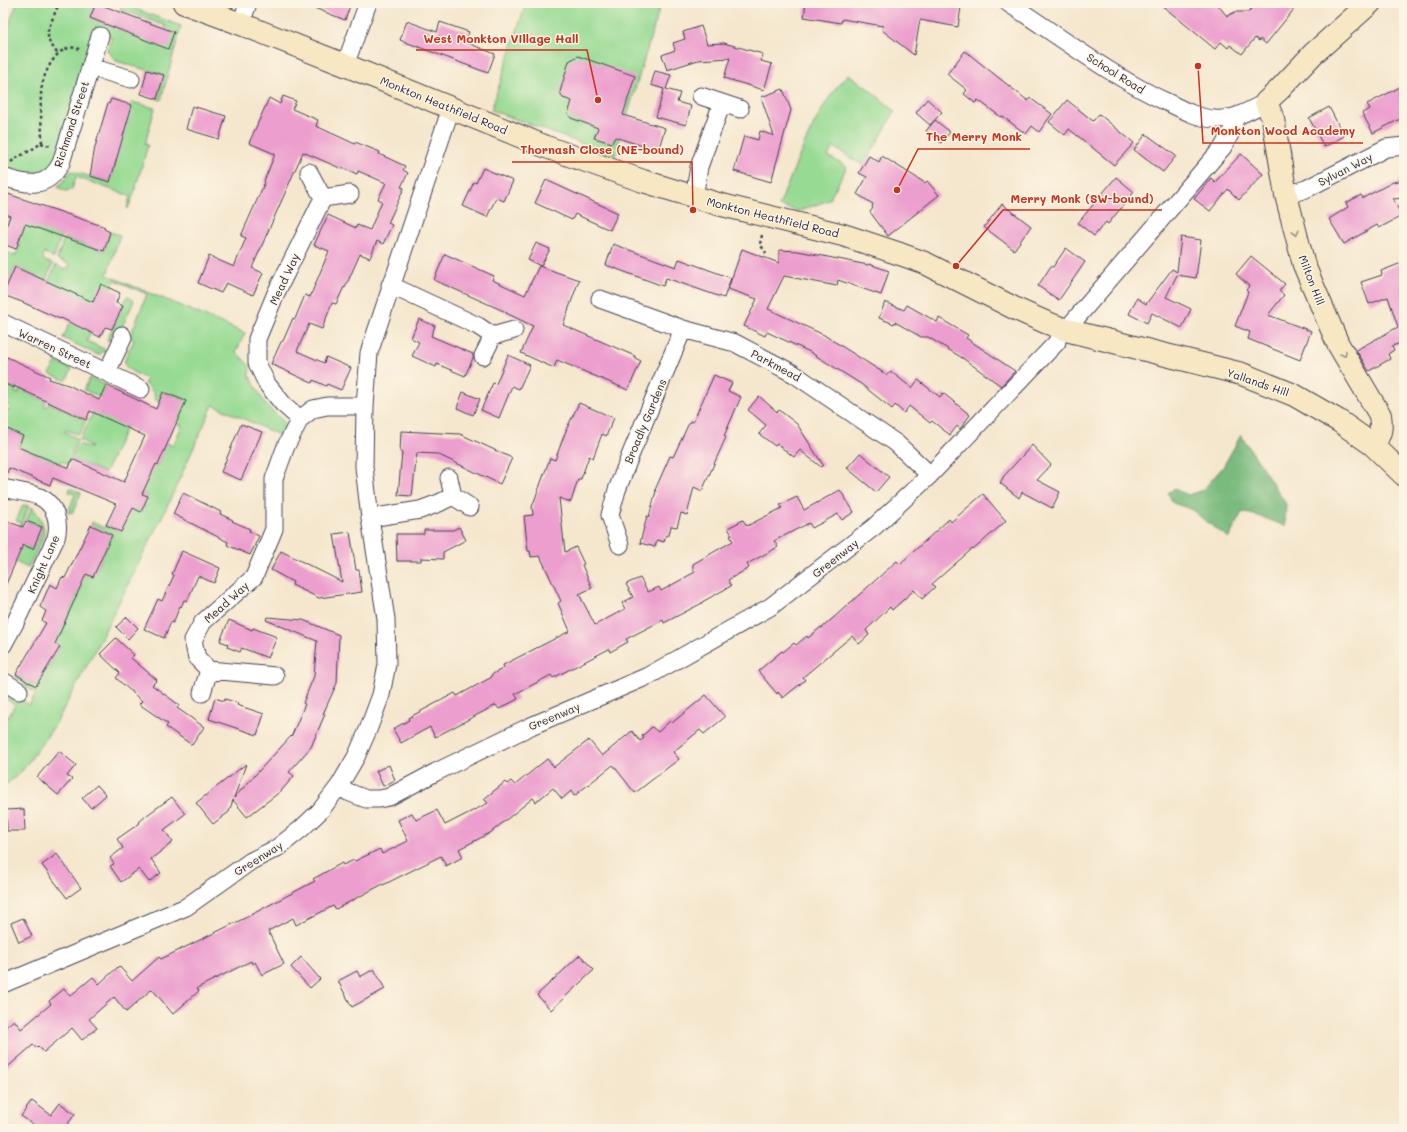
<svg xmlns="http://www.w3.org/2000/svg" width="1407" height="1132" font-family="Mali,sans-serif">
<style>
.green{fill:#97da93;stroke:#5c7e67}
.forest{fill:#79ba7d;stroke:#4e6e5c}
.building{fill:#ec9ece}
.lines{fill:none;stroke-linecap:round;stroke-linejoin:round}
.street-casing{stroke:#424051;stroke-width:19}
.secondary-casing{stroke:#424051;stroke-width:24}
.path{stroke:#424051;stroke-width:2.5;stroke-dasharray:3 3;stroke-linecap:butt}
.street{stroke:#fff;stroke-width:17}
.secondary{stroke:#f7e8c3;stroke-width:22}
.oneway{stroke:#978f86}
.labels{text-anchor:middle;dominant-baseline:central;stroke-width:3;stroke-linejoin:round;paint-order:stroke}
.street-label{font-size:11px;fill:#22223b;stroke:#fcf5e5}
.leader{fill:none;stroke:#c8321e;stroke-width:1.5}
.callout-dot{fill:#c8321e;stroke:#fcf5e5;stroke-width:1.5}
.callout-label{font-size:12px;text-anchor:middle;font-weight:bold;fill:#c8321e;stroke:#fcf5e5;stroke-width:3;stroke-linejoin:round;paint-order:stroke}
</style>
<rect width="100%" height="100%" fill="#fcf5e5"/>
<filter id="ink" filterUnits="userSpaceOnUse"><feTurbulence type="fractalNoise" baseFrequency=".025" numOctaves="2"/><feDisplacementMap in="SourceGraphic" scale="8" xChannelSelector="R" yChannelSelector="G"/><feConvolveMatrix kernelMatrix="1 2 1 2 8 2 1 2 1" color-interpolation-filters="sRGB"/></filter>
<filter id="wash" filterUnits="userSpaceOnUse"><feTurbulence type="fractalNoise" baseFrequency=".012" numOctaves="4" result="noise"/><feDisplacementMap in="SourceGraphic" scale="16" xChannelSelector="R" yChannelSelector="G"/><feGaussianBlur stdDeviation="0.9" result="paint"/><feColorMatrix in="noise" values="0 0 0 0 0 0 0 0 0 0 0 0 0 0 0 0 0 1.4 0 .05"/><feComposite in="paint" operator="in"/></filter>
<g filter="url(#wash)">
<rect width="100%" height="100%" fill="#f5e7ce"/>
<path class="green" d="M17 3H96L91 18 113 27 119 11 124 13 118 29 140 38 165 29 166 26 120 9 122 4 181 26 161 100 157 99 164 75 116 61 107 50 112 37 94 31 55 160C52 163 50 168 46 170 33 179 16 170 3 165V40Z
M526 3H661L615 156 491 110Z
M848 74 865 86 895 111 864 166 833 147 828 156 847 167 829 200 799 211 779 206C797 162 815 109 848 74Z
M132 102 155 108 145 144 148 145 134 193 128 209 127 208 130 196 76 177 72 189 66 191 57 187 66 179 71 171 110 182 115 165 94 159H116Z
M3 213 61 236 54 258 44 253 42 256 44 257 43 260 53 264 45 281 15 267 5 289 3 288V251L15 256 20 246 18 245 19 240 3 234Z
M110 232 120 235 107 275 245 333 236 352 250 366 249 375 266 405 286 424 279 435 213 405 164 513 92 656 55 725 22 771 3 787V725L15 705 3 697 4 692 16 700 18 698 29 705 36 693 25 686 26 684 15 677 16 675 36 686 60 647 40 634 61 630 81 586 71 567 93 577 112 535 91 525 92 522 104 528 106 525 121 532 131 511 126 505 141 511 148 496 133 489 134 461 136 455 158 465 167 443 173 446 182 425 176 423 185 401 175 395 174 396 163 392 159 401 155 400C155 393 150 387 144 384L147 379C119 366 121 366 134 340L130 337 147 294 115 280 87 341 106 350 98 355 63 338 71 320 48 282 56 265 65 270 67 267 69 268 70 265 57 259 64 238 104 251Z
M127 296 134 301 121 329 115 332 110 341 107 340Z
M56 362 72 369 66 381 50 374Z
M90 378 106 385 100 397 84 390Z
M3 383 13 388 14 387 17 388 15 393 18 394 20 389 46 402 44 406 46 407 49 403 86 420 79 435 66 430 65 432 78 439 68 464 60 461 59 464 18 447 23 436 3 427V408L9 411 11 407 3 403Z
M138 401 105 473 72 459 79 444 90 448 91 446 80 440 98 402Z
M70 488 81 493 73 512 68 513 75 494 69 492Z
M23 505 29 506 21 526 17 542 33 549 37 538 42 540 28 568 3 556V545L19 528 21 523 16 521Z
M32 507C39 515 47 527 43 538L38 536 42 527 26 521Z"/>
<path class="forest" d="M1241 435 1286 504 1285 526 1262 517 1242 512 1229 538 1205 521 1193 510 1173 503 1168 493 1174 489 1188 495 1203 490 1223 467Z"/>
<g id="blocks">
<path class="building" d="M96 3 174 32 168 49 90 18Z
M304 3H351L345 20 304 4Z
M806 3H900L922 7 923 3H941L961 7 958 27 920 20 914 55 882 30 883 26 842 19 841 23 804 17Z
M1159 3H1216L1227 16 1235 12H1249L1255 3H1299L1266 44 1260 39 1259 41 1255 38 1242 54 1230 45 1228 48 1221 42 1215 49Z
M407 21 437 32 440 22 469 32 465 42 495 54 488 73 400 40Z
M701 26 707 44 724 43 763 54 761 61 772 64 764 90 724 78 730 58 698 60 667 70 662 55 675 50 673 43 685 39 683 32Z
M965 51 1028 101 1030 98 1052 114 1039 132 1032 126 1026 134 1002 116 1001 117 978 100 975 103 964 94 967 90 947 74Z
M578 56 635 76 623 115 665 128 658 151 615 137 612 143 594 138 598 128 571 118 568 114 572 101 563 98 560 92 569 61Z
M147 70 164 75 157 99 141 94Z
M655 71 671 75 666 89 680 93 677 102 691 106 686 125 656 117 664 89 651 85Z
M1404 85V117L1373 133 1362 113 1370 109 1367 104Z
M783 89 791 110 771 182 734 171 744 136 758 140 760 131 774 136 761 97Z
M283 96 296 101 292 109 318 120 316 126 355 144V142L380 152 379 154 405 166 403 170 408 173 401 187 404 188 388 223 392 225 383 244 377 241 370 258 360 254 345 288 344 287 336 304 332 303 322 329 309 324 297 351 324 363 326 357 351 368 341 390 327 384 326 386 313 380 312 383 271 364 281 342 283 341 293 318 295 319 305 295 310 297 329 251 314 245 328 215 356 228 357 225 370 230 382 201 378 199 386 183 358 171 357 174 340 167V168L303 152 252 268 263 273 253 295 226 283 221 293 198 283 209 256 234 267 246 238 241 236 265 182 264 181 275 154 249 143 269 98 280 104Z
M111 99 132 105 110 182 90 176 95 147 108 103 109 104Z
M927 99 942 112 930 125 916 113Z
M1067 100 1093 121 1099 114 1134 143 1114 165 1069 129 1065 135 1049 122Z
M192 106 226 116 219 139 186 129Z
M1329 107 1344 136 1324 147 1309 118Z
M935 120 950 132 941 143 926 131Z
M1146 134 1176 156 1163 172 1134 150Z
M1241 154 1263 174 1239 200 1228 189 1210 211 1194 199 1211 178 1215 182Z
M869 156 879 162 882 156 925 183 927 181 939 195 888 236 870 212 873 208 872 207 873 204 857 194 867 177 859 173Z
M483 168 513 181 504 201 496 198 487 217 463 206 474 182 476 183Z
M1116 177 1134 192 1108 224 1106 222 1094 236 1078 223Z
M546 180 618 213 610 230 575 214 572 220 535 203Z
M1404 180V198L1393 199 1402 216 1379 228 1377 225 1344 244 1329 219 1348 207 1346 203 1361 195 1363 198 1393 182Z
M8 194 105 227 104 229 110 232 104 251 25 224 16 249 3 244V235L10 216 3 213V208Z
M1002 204 1031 226 1014 250 984 227Z
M1181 237 1201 240 1196 278 1177 275 1166 297 1191 309 1182 328 1152 313 1147 323 1129 314 1137 298 1146 304 1172 269 1177 272Z
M536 243 550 249 541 266 528 260Z
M613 244 676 267 679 259 731 278 724 298 666 278 663 286 606 265Z
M1066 248 1085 262 1059 300 1038 286 1051 266 1053 267Z
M742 249 779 263V250L798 251 868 265 869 264 889 271 881 295 838 280 837 286 784 276 768 309 824 335 887 375 890 371 912 388 918 380 940 397 943 393 970 415 960 429 957 426 950 435 932 421 930 423 909 406 904 413 895 405 892 409 861 384 810 352 767 332 765 336 744 326 757 299 728 289Z
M445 254 494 276 492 280 525 295 539 266 579 280 563 325 635 356V358L641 361 628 390 557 360 554 368 521 353 533 326 506 313V312L434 280Z
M1251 256 1285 284 1279 291 1284 295 1268 315 1311 331 1300 360 1248 339 1250 332 1235 326 1248 292 1246 290 1249 286 1236 274Z
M1404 262V342L1392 346 1394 350 1388 354 1390 359 1369 371 1356 350 1398 327 1388 297 1369 304 1361 282 1382 275 1381 271Z
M15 267 93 302 101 284 120 293 116 303 123 306 112 329 105 327 100 337 61 318 60 319 22 302 3 295Z
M885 302 904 310 907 305 937 322 939 318 968 335 966 338 1015 371 1001 386 964 359 928 337H921L895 322 894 324 879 318Z
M419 319 435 326 431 336 473 354V358L465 376 437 364 436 367 412 356 419 342 411 338Z
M508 355 530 365 519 389 512 386 499 418 481 410 493 383 496 384Z
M7 357 50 377 49 379 68 385 99 400 106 385 156 409 163 392 186 401 158 465 156 464 142 494 148 496 141 512 133 508 121 532 106 525 116 504 53 478 50 485 9 468 5 478H3V427L23 436 18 447 69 468 72 459 124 482 145 436 90 411 86 420 14 386V388L3 383V366Z
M714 375 732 383 728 391 741 397 724 436 726 437 702 491 694 487 687 515 681 513 677 527 671 526 669 535H666L664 542 657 540 655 547 640 543 647 516 649 517 656 491 655 490 670 456 673 457 690 421 693 422Z
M463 392 480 399 473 415 457 408Z
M759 396 777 412 779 410 797 424 823 465 821 467 800 450 794 457 777 444 775 446 759 434 766 425 748 410Z
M579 403 614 418 606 436 602 434 593 458 589 456 581 479H578L571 502 559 498 565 552 576 547 584 564 582 565 592 588 579 594 595 625 625 609 622 603 633 597 626 584 640 578 648 592 659 587 661 591 695 572 693 569V564L733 541 730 536 732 535 728 528 743 520 747 526 782 508 780 505 797 497 804 510 840 490 854 512 842 520 838 514 812 528 809 523 774 541 778 547 747 564 749 568 728 580 731 586 702 602V603L664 623 663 620 626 639 628 642 610 652 609 649 553 678 551 675 515 694 518 699 499 709 496 705 435 737 430 727 401 743 393 729 409 720 408 718 455 693 457 696 492 677 491 675 504 668 503 665 570 631 558 603 561 601 540 556 531 557 530 551H528L524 516 533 515 532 507 550 458 555 460 567 428Z
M241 424 262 432 241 480 221 472Z
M401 431 460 434 512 458 500 484 437 454 417 453 412 496 398 495 402 452H400Z
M1032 445 1051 465 1037 480 1060 492 1052 508 1022 492 1019 498 1000 483 1004 476Z
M860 453 889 477 876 492 847 468Z
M183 493 221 512 220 514 233 520 232 521 250 529 249 531 259 536 250 555 227 545 228 542 173 514Z
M983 494 1006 521 973 550 972 549 932 584 935 587 922 599 914 590 892 610 890 607 866 630 869 635 859 644 852 636 803 677 805 680 783 698 778 692 777 694 758 671 782 651 783 652 794 643 796 645 807 636 808 638 821 627 822 628 897 561 900 564 949 519 951 522Z
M3 520 23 527 26 521 42 527 33 549 23 545 3 591Z
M91 525 112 535 93 577 86 574 55 644 60 647 36 686 29 682V683L16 674 46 623 42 621 46 611 40 607 50 584 57 588 62 577 65 578Z
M459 527 466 540 443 552V559L421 558V561H397L396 534H424V530H453Z
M350 532 356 570H359L362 592 319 598 292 585 293 582 271 570 281 551 342 582 334 534Z
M182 551 220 568 214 583 198 576 187 601 184 600 181 607 180 606 173 623 171 622 164 638 144 629 158 599 162 601 174 575 172 574Z
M127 617 138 628 128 639 116 627Z
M267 617 303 620 339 635 337 683 323 714H325L311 747 289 772 294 776 281 791 247 817 233 800 229 812 213 824 196 803 246 764 234 798 292 735 305 704 303 703 314 676 317 641 266 620Z
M229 620 252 630 253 628 277 637 268 658 242 648 240 652 227 647 228 644 220 641Z
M116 638 134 655 131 658 157 680 152 685 179 705 177 708 204 727 192 745 166 727 168 724 139 704 142 701 116 678 120 673 100 654Z
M706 695 725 717 704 734 700 730 673 752 679 759 635 793 613 765 574 796 571 791 562 799 553 788 536 802 533 798 490 833 459 849 463 857 446 866 441 856 383 885V884L336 909 333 906 296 925 293 918 268 931 284 964 262 975 255 962 252 964 251 961 197 988 199 991 173 1014 152 989 126 1012 114 997 89 1019 97 1028 82 1040 72 1028 44 1052 38 1046 36 1048 33 1045 3 1071V1029L14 1020 21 1029 51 1004 49 1001 64 989 70 996 93 977 99 984 119 966 132 981 159 957 161 959 245 918 315 881 313 879 342 863 343 865 354 860 355 861 380 849 382 854 408 841 398 820 412 813 416 820 437 810 445 825 488 803 484 799 505 782 507 784 511 781 515 785 547 759 554 767 589 740 602 756 632 731 640 741 644 738 642 736 652 727 658 732 670 721 672 723Z
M215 698 224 701 225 699 238 703 237 705 264 714 257 735 209 719Z
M59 751 76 765 67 776 72 779 58 795 37 777Z
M389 765 395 780 383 786 376 771Z
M97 785 106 795 91 808 82 798Z
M172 797 185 814 164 830 173 842 151 859 161 873 149 882 139 869 121 882 110 866 114 864 110 858 123 848 117 839 140 823 139 822 147 815Z
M24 809 25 831H7L6 810Z
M57 854 81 888 67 898 42 865Z
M23 918 32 936 19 942 11 923Z
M580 955 594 970 551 1010 537 995Z
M301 957 320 979 310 988 291 967Z
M374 969 385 989 352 1007 338 981 357 971 360 977Z
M32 1101 51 1115 60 1103 75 1114 67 1125 72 1129H40L21 1116Z"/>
</g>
</g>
<g filter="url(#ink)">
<use href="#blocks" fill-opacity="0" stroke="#424051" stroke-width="1"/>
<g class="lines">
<defs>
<path id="street" d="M1008 3C1061 37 1113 78 1171 104 1185 111 1199 118 1214 119 1232 121 1251 110 1266 102
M241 24 248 3
M345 65 368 3
M90 67 131 79
M701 96 740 109
M309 172 323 198 350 194
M3 177C28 185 47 190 61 163L100 36
M1286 195 1306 189 1386 148 1404 146
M694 197 699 167 722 103
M390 285 478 326 493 336
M600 299 683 329 735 343 794 374 896 443 930 475
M3 323 141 389
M1066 330 1223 147 1234 127V117
M483 356 493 336 514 330
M107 372 123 338 122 335
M300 419 283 404 267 384 257 363V339L276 293 323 198
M449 478 453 496 470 507
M3 488C14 491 30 492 40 497 56 505 60 523 56 538L15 623 3 645
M370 518 420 510 439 503 453 496
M620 545 610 515 617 490 630 456 683 329
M275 676 209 670 197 658 193 640 203 622 254 577 274 529V479L286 446 300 419 313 409 327 406H365
M3 681 19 691
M202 693 209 670
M339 786 356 757 368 730 381 695 387 664 386 619 370 518 364 467 365 406 369 353 451 108
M3 984 186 907 251 861 277 848 301 829 320 811 339 786 348 792 366 799H379L389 797 436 772 531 726 648 676 770 607 874 527 930 475 1057 342"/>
<path id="secondary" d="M184 3 241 24 345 65 549 148 643 181 718 204 843 235 900 254 925 263 1018 310 1045 322 1066 330 1242 374 1294 395 1339 421 1373 445 1404 475
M1370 3 1313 54 1280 89 1266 102 1273 119 1286 195 1304 265 1338 344 1380 415C1382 428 1381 434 1373 445"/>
</defs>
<use href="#street" class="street-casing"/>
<use href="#secondary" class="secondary-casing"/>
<path class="path" d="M57 53 48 40V30L59 3
M41 143 50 146
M11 162C19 155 37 149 42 141 42 125 40 110 41 94 41 77 57 40 79 49
M762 235 760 244 766 253"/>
<use href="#street" class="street"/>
<use href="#secondary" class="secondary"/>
</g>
<defs><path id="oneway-chevron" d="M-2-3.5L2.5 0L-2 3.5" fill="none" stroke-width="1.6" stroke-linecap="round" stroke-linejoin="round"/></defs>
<g class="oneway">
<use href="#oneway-chevron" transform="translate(1296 233) rotate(76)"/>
<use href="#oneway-chevron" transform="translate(1344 354) rotate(60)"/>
</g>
</g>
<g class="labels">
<g class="street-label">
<text transform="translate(1116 73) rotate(32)">School Road</text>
<text transform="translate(444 105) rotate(22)">Monkton Heathfield Road</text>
<text transform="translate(71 124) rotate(-72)">Richmond Street</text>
<text transform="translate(1345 169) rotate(-27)">Sylvan Way</text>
<text transform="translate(773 217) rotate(14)">Monkton Heathfield Road</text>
<text transform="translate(284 279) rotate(-65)">Mead Way</text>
<text transform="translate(1312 280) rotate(69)">Milton Hill</text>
<text transform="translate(55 348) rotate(25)">Warren Street</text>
<text transform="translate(776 365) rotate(28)">Parkmead</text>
<text transform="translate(1258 382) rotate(19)">Yallands Hill</text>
<text transform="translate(645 421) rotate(-67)">Broadly Gardens</text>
<text transform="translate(835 558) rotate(-38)">Greenway</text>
<text transform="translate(43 564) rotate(-66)">Knight Lane</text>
<text transform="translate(226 602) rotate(-42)">Mead Way</text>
<text transform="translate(554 716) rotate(-23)">Greenway</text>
<text transform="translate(258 858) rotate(-32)">Greenway</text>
</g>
</g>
<path class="leader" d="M598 100L587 50H416M1198 66L1203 143H1363M897 190L918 149H1030M693 210L692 162H512M956 266L1003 210H1162"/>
<g class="callout-dot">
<circle cx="598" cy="100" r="4"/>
<circle cx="1198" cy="66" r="4"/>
<circle cx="897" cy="190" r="4"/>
<circle cx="693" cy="210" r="4"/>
<circle cx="956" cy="266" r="4"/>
</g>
<g class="callout-label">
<text x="501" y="43">West Monkton Village Hall</text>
<text x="1283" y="135">Monkton Wood Academy</text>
<text x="974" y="141">The Merry Monk</text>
<text x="602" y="154">Thornash Close (NE-bound)</text>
<text x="1082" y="203">Merry Monk (SW-bound)</text>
</g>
<rect width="1407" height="1132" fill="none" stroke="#fcf5e5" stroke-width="16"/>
</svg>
